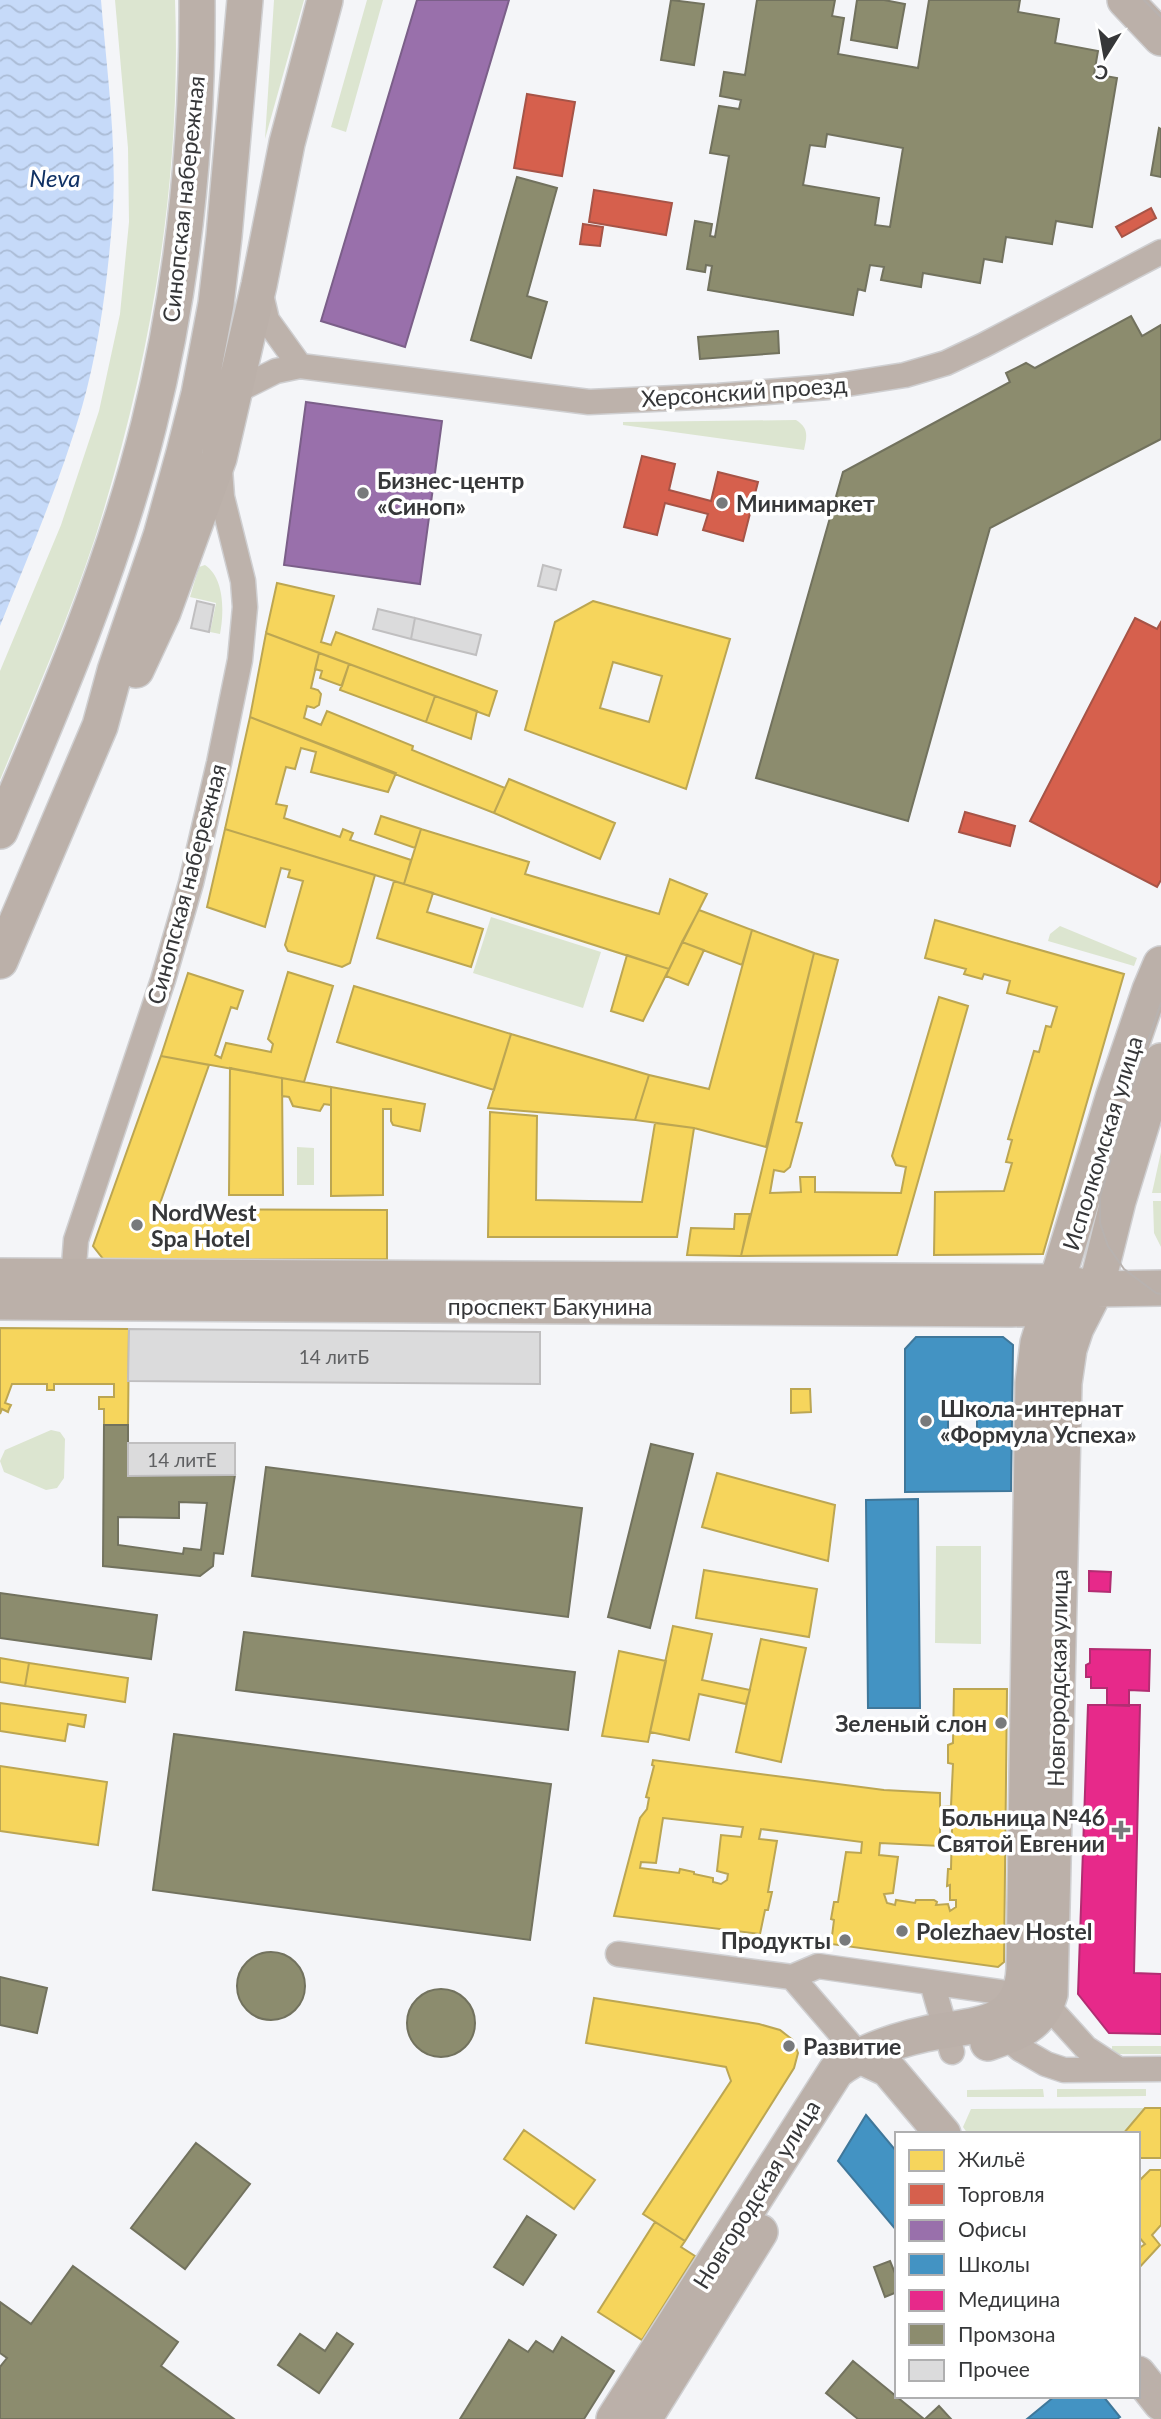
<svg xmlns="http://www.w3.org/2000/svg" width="1161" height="2419" font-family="Lato,sans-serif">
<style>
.green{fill:#dce5d0}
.water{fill:url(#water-waves)}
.homes{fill:#f6d55c;stroke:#bca652;stroke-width:2;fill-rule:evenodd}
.shops{fill:#d6604d;stroke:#a65447;stroke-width:2}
.offices{fill:#9970ab;stroke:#7b5f89;stroke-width:2}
.schools{fill:#4393c3;stroke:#3f779a;stroke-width:2;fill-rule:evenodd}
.health{fill:#e7298a;stroke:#b22d72;stroke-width:2}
.industry{fill:#8c8c6e;stroke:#72725e;stroke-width:2;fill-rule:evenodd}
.building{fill:#dbdbdc;stroke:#c0bfc0;stroke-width:2}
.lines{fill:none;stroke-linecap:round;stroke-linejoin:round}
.street-casing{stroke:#cfcfd1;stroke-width:27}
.secondary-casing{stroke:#cfcfd1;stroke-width:38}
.street{stroke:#bdb2ab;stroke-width:24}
.secondary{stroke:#bbb0a9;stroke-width:35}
.tram{stroke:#b8b2af;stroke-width:2}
.poi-dot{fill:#787a7c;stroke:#fff;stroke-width:2.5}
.labels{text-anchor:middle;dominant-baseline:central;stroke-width:7;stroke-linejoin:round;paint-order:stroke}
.number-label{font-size:19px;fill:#5f6062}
.street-label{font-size:23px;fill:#363739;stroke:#fff}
.poi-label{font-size:23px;font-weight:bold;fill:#363739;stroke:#fff;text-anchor:start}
.water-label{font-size:24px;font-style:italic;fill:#113265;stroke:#fff}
</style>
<defs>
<pattern id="water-waves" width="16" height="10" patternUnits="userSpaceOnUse" patternTransform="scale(1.75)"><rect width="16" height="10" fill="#c6daf9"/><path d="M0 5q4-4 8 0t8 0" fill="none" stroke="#abbcd6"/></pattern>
</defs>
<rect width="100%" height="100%" fill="#f4f5f8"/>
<path class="green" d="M115 0H175C182 182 150 364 95 538 68 620 33 700 0 780V671L61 525 99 411 120 314 129 222 128 148Z
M274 0H304L265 139Z
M367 0H383L346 132 331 127Z
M796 420C809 428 807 436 804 450L623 425V422Z
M205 565C225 578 224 614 220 634L210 632 216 603 190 597 199 567Z
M491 917 601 952 583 1008 473 973Z
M1060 926 1137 958 1134 966 1048 941 1050 934Z
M297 1147 314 1148V1185H297Z
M1161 1152V1193H1152Z
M1153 1201H1161V1247L1154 1233Z
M51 1430 60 1432 65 1439 64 1478 57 1488 46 1490 4 1472 0 1461 5 1450Z
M936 1546H981V1644L935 1643Z
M1112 2046H1161V2054H1112Z
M1043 2089 1044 2097H967V2090Z
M1057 2089H1146V2096L1057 2097Z
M1145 2108 1123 2134H968L963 2127 971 2109Z"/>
<path class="water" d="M0 0H101C107 74 118 149 112 223 107 284 99 348 82 407 60 482 29 554 0 626Z"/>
<path class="homes" d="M277 583 334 596 321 642 331 645 336 632 497 691 489 716 266 633Z
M593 601 730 639 686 789 525 730 555 622ZM613 662 662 676 649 722 600 708Z
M266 633 319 653 311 688 318 690 321 694 319 705 314 708 307 706 304 718 321 725 327 711 413 746 412 750 505 788 494 813 250 717Z
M319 653 349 664 342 686 320 678 322 671 315 669Z
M349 664 435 696 426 722 340 690Z
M435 696 477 711 471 739 426 722Z
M250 717 396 773 388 792 311 772 316 752 301 748 295 769 286 767 276 804 287 806 284 818 340 837 343 829 353 833 350 840 411 860 404 884 225 829Z
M509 779 615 823 600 859 494 813Z
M381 816 421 829 415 848 375 834Z
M225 829 375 875 350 963 342 967 288 951 285 945 303 881 288 877 290 870 281 868 265 927 207 907Z
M421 829 529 862 525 874 659 914 670 879 707 894 669 969 404 884Z
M394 881 433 893 427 912 483 929 471 967 377 938Z
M699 910 752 930 742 965 682 942Z
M935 920 1124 974 1043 1254 934 1255 935 1192 1004 1191 1012 1163 1006 1162 1012 1140 1008 1139 1034 1051 1039 1052 1046 1026 1051 1027 1057 1007 1007 993 1010 981 984 974 982 979 964 974 966 969 925 958Z
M752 930 814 953 766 1147 694 1128 635 1120 649 1075 709 1089Z
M682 942 704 950 688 985 666 976Z
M814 953 838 960 796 1122 802 1123 790 1167 784 1172 774 1170 770 1193 801 1192 800 1177H815V1192L901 1193 906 1167 896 1165 892 1156 939 997 968 1006 897 1255 741 1256Z
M627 955 669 969 643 1021 611 1011Z
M288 972 333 986 304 1082 161 1056 188 973 243 991 237 1009 231 1007 215 1055 221 1058 226 1043 271 1052 273 1044 268 1039Z
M354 986 511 1034 494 1090 337 1042Z
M511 1034 649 1075 635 1120 488 1108Z
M161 1056 209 1065 158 1209 387 1210V1259L104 1260 93 1246Z
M230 1068 282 1078 283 1195H229Z
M282 1078 331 1087V1105L324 1104 320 1111 293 1106 289 1097 282 1096Z
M331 1087 425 1104 420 1131 393 1125 391 1121V1109H383V1195L331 1196Z
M490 1112 537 1116 536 1200 642 1202 655 1123 694 1128 677 1237H488Z
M735 1214H750L741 1256 687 1255 691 1228 734 1229Z
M0 1328 129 1329 128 1425H104V1409H99V1397H114V1384H54V1390H47V1384H12L5 1403 11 1405 9 1409 8 1412 2 1409 0 1414Z
M791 1389H810L811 1412 791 1413Z
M717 1473 835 1505 828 1561 702 1527Z
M704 1570 817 1589 809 1637 696 1618Z
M673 1626 712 1634 702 1680 750 1690 746 1704 699 1694 689 1740 650 1732Z
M761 1639 806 1648 781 1762 736 1752Z
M619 1651 666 1661 648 1742 602 1736Z
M0 1658 29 1663 25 1686 0 1682Z
M29 1663 128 1678 125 1702 25 1686Z
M954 1689H1007L1004 1962 998 1967 831 1944 834 1920 831 1919 834 1902H838L846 1852 861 1853 862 1842 761 1829 759 1839 777 1841 768 1892H772L768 1910H765L760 1934 614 1916 640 1818 647 1809 649 1798 646 1797 654 1766 652 1765 653 1760 884 1790 940 1793V1807L951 1806 953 1764 948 1763V1745L953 1743ZM663 1818 743 1827 741 1837 721 1835 717 1871 728 1874 727 1880 721 1884 713 1882V1878L694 1874V1872L680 1869 679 1873 640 1868 641 1862 656 1863ZM940 1828H952L951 1869H948L947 1886 950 1885V1900H956V1907L950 1911 948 1904 936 1905 937 1902 934 1900H916L915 1903 896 1900 895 1905 887 1903 884 1894 893 1893 898 1857 879 1855 880 1843 940 1846Z
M0 1703 86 1715 84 1727 68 1724 65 1741 0 1731Z
M0 1766 107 1782 98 1845 0 1831Z
M594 1998 759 2024 780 2030 793 2040 798 2053 794 2068 685 2241 643 2214 731 2081 726 2067 586 2043Z
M1145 2108H1161V2158H1138V2134H1123Z
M524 2130 595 2180 574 2209 504 2159Z
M1150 2170H1161V2225L1152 2235 1160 2245 1138 2269V2249L1145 2244 1138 2236V2182Z
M655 2222 685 2241 681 2247 695 2256 642 2340 598 2312Z"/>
<path class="shops" d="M527 94 575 102 562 176 514 168Z
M594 190 672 203 666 235 589 222Z
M1151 208 1156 218 1122 237 1116 227Z
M583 224 603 227 600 246 580 244Z
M642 456 675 464 669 490 711 501 718 472 758 482 743 541 703 530 708 514 665 503 657 535 624 527Z
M1135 618 1157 629 1161 622V880L1157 887 1030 821Z
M965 812 1015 826 1010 846 959 832Z"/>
<path class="offices" d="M417 0H509L405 347 321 321Z
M306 402 442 421 420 584 284 565Z"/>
<path class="schools" d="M916 1337H1003L1013 1345 1011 1491 905 1492V1349ZM948 1406H977V1437L948 1436Z
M918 1499 920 1708H868L866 1500Z
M866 2115 897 2152V2231L838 2161Z
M1055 2396H1103L1120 2417 1117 2419H1027Z"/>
<path class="health" d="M1089 1571 1111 1572 1110 1592 1089 1591Z
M1090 1649 1150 1650 1149 1691 1129 1690V1706L1107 1705V1688H1091V1677H1086V1665L1090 1663Z
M1088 1705H1140L1134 1973 1161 1974V2034L1109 2033 1078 1994Z"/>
<path class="industry" d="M671 0 704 4 694 65 661 60Z
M757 0H835L832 16 844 18 838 54 918 68 929 0H1020L1018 12 1059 19 1055 43 1098 51 1094 74 1117 78 1092 227 1056 221 1052 244 1006 237 1002 262 984 259 980 283 923 273 921 287 881 280 884 267 870 265 865 291 858 289 853 315 708 290 712 266 706 265 705 272 687 269 695 221 712 224 710 236 715 237 729 156 710 153 719 106 739 109 741 100 720 96 724 72 745 75ZM827 134 903 148 890 227 875 225 879 198 803 185 810 145 825 147Z
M857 0H884L905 4 897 48 851 40Z
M1159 128 1161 129V177L1151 175Z
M517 177 557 188 527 296 547 302 531 358 471 340Z
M1131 316 1142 336 1161 325V439L990 528 908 821 756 778 843 472 1010 382 1006 373 1026 363 1035 368Z
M778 331 779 353 700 359 698 337Z
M104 1425H128V1476L235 1475 223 1554 214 1553 213 1566 200 1576 103 1566ZM179 1502 207 1503 201 1550 184 1548 183 1554 118 1545V1517L179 1518Z
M651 1444 693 1454 650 1628 608 1617Z
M266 1467 582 1508 568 1617 252 1576Z
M0 1593 157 1615 151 1659 0 1638Z
M244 1632 575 1672 568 1730 236 1690Z
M174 1734 551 1784 530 1940 153 1890Z
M237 1986a34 34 0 1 1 68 0a34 34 0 1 1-68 0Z
M0 1977 47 1988 37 2033 0 2025Z
M407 2023a34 34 0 1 1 68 0a34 34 0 1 1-68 0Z
M196 2143 250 2184 185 2269 131 2228Z
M527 2216 556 2235 523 2285 494 2267Z
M890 2261 897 2278V2292L885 2297 874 2267Z
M73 2266 178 2342 161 2366 234 2419H0V2367L7 2358 0 2353V2302L31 2324Z
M337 2333 353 2344 319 2393 278 2365 300 2334 325 2351Z
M562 2337 614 2371 584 2419H460L509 2340 528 2352 536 2341 553 2352Z
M853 2361 924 2419H858L826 2393Z
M939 2406 951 2419H925Z"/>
<path class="building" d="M543 565 561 570 556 590 538 586Z
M197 601 214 605 209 632 191 628Z
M378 609 415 618 411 639 373 629Z
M415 618 481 635 476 655 411 639Z
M129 1329 540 1332V1384L128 1381Z
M128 1443H235V1475L128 1476Z"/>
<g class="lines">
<defs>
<path id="street" d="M260 290 267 320 300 366
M234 392 276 371 300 366 589 402 718 396 828 387 905 375 946 363 984 345 1161 252
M72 1291 76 1240 163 980 191 883 219 763 240 660 245 607 243 581 222 497 220 469
M618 1954 792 1977 818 1966 1020 1995 1047 2005 1086 2048 1118 2069
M792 1977 860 2056
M932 1983 952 2052
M999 2026 1006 2037 1020 2049 1046 2064 1064 2070 1161 2069"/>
<path id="secondary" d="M1125 0 1161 38
M136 670 163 612 219 458 259 285 287 143 325 0
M0 831C57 698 114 565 149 424 183 286 198 143 197 0
M0 961 100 726 115 671 161 536 184 453 199 394 216 304 224 236 245 0
M0 1276 1058 1282 1096 1289 1161 1288
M0 1302 1011 1309 1050 1308 1071 1300
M988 2043C1015 2034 1042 2025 1050 1994L1064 1383 1069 1349 1076 1328 1096 1289 1118 1201 1161 1061
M860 2056 888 2069 943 2134
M1138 2374 1161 2403
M614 2419 836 2071C861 2052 894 2041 925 2034 971 2024 1021 2030 1024 1969L1033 1383 1038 1343 1113 1098 1150 990 1161 964
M644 2419 760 2232"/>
</defs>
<use href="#street" class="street-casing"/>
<use href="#secondary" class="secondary-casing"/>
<use href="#street" class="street"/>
<use href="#secondary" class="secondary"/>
<path class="tram" d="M1144 0 1161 17
M1161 1003 1127 1102 1100 1197V1223L1108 1246 1124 1269 1156 1293 1161 1294"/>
</g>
<g class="poi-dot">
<circle cx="363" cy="493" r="7"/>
<circle cx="722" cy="503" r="7"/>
<circle cx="137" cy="1225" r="7"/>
<circle cx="926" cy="1421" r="7"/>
<circle cx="1001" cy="1723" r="7"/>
<path d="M1117.5 1819.5h7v7h7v7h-7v7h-7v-7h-7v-7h7z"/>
<circle cx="902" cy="1931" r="7"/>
<circle cx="845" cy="1940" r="7"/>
<circle cx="789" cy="2046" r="7"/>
</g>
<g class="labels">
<g class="number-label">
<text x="334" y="1356">14 литБ</text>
<text x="182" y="1459">14 литЕ</text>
</g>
<g class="street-label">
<text transform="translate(183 199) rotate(-84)">Синопская набережная</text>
<text transform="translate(744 391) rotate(-4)">Херсонский проезд</text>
<text transform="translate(186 884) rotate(-75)">Синопская набережная</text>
<text transform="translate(1102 1143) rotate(-73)">Исполкомская улица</text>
<text x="550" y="1306">проспект Бакунина</text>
<text transform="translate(1057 1678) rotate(-89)">Новгородская улица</text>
<text transform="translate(756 2194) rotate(-58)">Новгородская улица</text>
</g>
<g class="poi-label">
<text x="377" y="480">Бизнес-центр<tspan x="377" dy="26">«Синоп»</tspan></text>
<text x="736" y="503">Минимаркет</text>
<text x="151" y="1212">NordWest<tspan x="151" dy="26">Spa Hotel</tspan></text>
<text x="940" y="1408">Школа-интернат<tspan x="940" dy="26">«Формула Успеха»</tspan></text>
<text x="987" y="1723" text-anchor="end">Зеленый слон</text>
<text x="1105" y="1817" text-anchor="end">Больница №46<tspan x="1105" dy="26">Святой Евгении</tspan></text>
<text x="916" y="1931">Polezhaev Hostel</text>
<text x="831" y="1940" text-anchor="end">Продукты</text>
<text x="803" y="2046">Развитие</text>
</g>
<g class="water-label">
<text x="55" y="177">Neva</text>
</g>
</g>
<rect x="895" y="2132" width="245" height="266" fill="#ffffff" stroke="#afafb0" stroke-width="2"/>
<rect x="909" y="2150" width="35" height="21" fill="#f6d55c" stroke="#afafb0" stroke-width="2"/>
<text x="958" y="2167" font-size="21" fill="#363739">Жильё</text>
<rect x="909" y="2184" width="35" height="21" fill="#d6604d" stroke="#afafb0" stroke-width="2"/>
<text x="958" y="2202" font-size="21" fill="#363739">Торговля</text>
<rect x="909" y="2220" width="35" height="21" fill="#9970ab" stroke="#afafb0" stroke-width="2"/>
<text x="958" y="2237" font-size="21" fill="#363739">Офисы</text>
<rect x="909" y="2254" width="35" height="21" fill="#4393c3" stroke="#afafb0" stroke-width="2"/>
<text x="958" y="2272" font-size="21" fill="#363739">Школы</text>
<rect x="909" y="2290" width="35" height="21" fill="#e7298a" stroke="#afafb0" stroke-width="2"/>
<text x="958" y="2307" font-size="21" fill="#363739">Медицина</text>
<rect x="909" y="2324" width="35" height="21" fill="#8c8c6e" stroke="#afafb0" stroke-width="2"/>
<text x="958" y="2342" font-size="21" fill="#363739">Промзона</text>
<rect x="909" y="2360" width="35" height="21" fill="#dbdbdc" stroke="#afafb0" stroke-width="2"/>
<text x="958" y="2377" font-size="21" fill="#363739">Прочее</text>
<g transform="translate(1105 56) rotate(191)" stroke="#ffffff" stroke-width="5" paint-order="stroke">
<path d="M0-5L12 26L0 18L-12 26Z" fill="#363739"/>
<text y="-10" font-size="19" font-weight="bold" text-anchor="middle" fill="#363739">С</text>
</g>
</svg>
